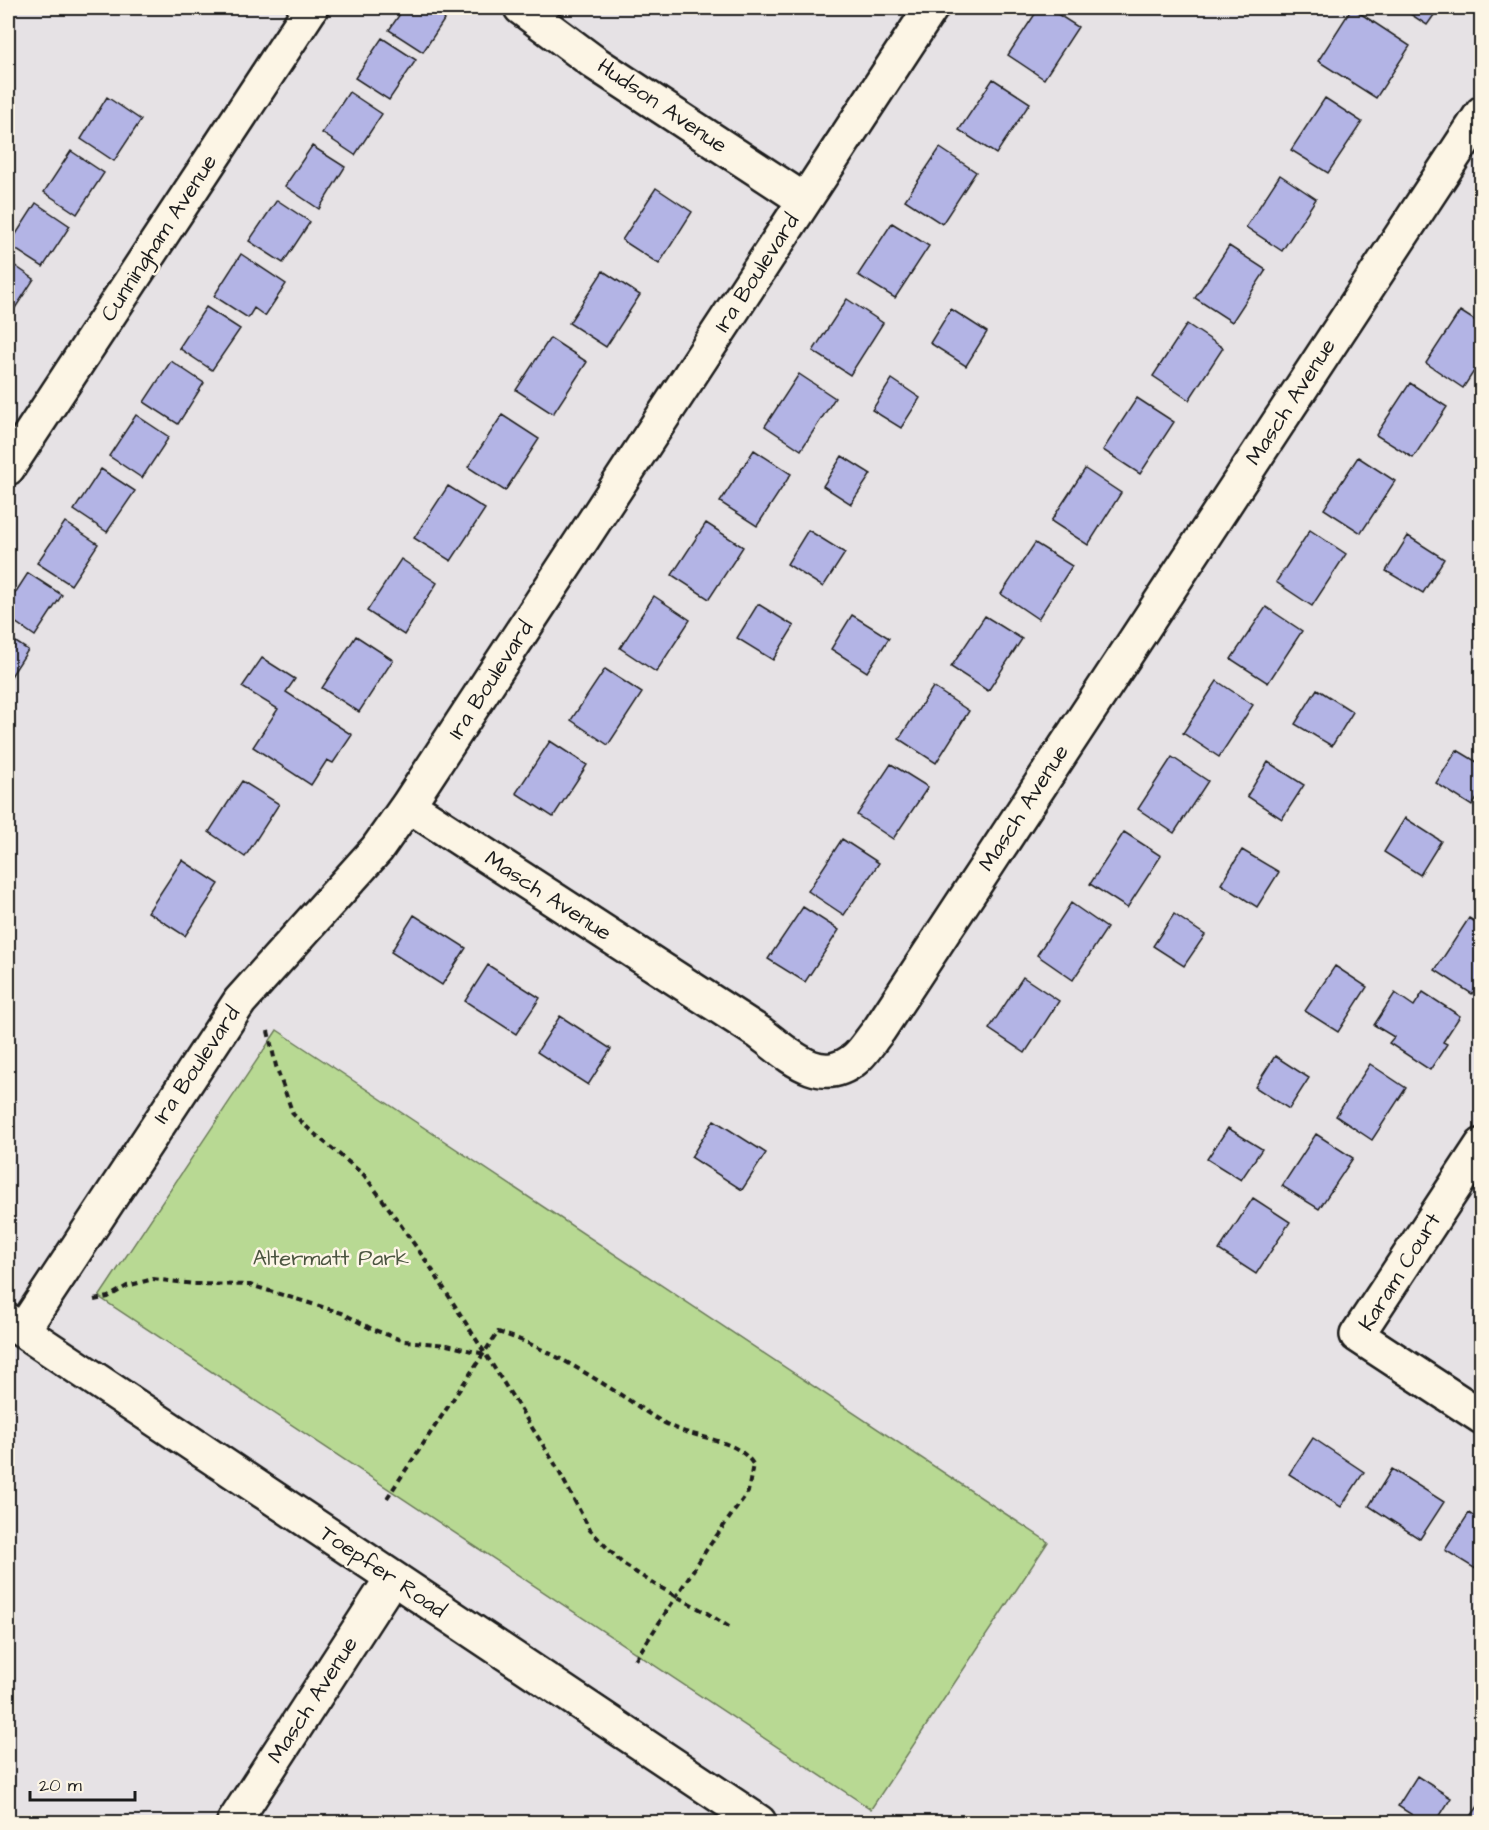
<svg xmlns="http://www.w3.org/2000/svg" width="1489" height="1830" font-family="'Architects Daughter',sans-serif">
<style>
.green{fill:#b8d993;stroke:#6a7a58;stroke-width:1.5}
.building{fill:#b3b4e5;stroke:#1c1c1c;stroke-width:1.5}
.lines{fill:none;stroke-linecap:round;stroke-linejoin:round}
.minor-casing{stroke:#1c1c1c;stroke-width:38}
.tertiary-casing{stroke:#1c1c1c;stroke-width:38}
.path{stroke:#1c1c1c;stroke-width:4;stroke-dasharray:6 4.5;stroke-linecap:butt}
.minor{stroke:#fcf5e5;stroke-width:33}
.tertiary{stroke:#fcf5e5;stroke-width:33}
.labels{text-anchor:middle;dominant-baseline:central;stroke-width:5;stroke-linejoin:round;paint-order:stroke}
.street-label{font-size:22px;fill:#1c1c1c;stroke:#fcf5e5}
.park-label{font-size:22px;fill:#4b5540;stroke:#fcf5e5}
</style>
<rect width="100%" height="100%" fill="#e6e2e5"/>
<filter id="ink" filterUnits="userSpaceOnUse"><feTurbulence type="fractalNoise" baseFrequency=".0167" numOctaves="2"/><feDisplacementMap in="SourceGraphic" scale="12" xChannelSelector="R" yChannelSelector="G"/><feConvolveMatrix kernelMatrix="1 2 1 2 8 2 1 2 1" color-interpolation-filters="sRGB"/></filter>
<g filter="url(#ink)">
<path class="green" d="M277 1030 1048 1542 871 1809 99 1297Z"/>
<path class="building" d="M404 8H445L450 11 423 52 389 30Z
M1039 8H1048L1078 27 1044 79 1008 55Z
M1352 8 1410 46 1376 98 1318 61Z
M1401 8H1439L1427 25Z
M382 38 416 60 389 100 355 78Z
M993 79 1030 103 996 154 959 130Z
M349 92 382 114 355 155 322 133Z
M107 97 141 120 114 161 81 139Z
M1325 98 1362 122 1328 173 1291 150Z
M312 146 345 167 319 209 285 186Z
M940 148 976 172 942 224 905 200Z
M71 151 104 173 77 214 44 192Z
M1280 175 1316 199 1282 251 1246 227Z
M656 188 692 212 659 264 622 240Z
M277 200 310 222 283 263 249 241Z
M36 203 70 226 43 267 9 245Z
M892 223 929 246 895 298 858 275Z
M1229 246 1266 270 1232 322 1195 298Z
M241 254 286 284 265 316 254 308 248 318 214 296Z
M8 261 34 279 8 319Z
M603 271 640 295 606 347 569 323Z
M847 299 883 323 850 375 813 351Z
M206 307 240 329 212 370 179 348Z
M951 309 987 332 966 366 930 343Z
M1460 311 1482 325V359L1463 388 1426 363Z
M1187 324 1223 348 1189 400 1153 376Z
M550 338 587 362 553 414 516 390Z
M171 361 204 383 178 424 144 402Z
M799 374 835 398 801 450 765 426Z
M892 379 920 398 901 428 872 410Z
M1410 383 1447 407 1413 458 1376 435Z
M1137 398 1174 422 1140 474 1103 450Z
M136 415 169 437 142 478 109 456Z
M502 415 539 439 505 491 468 467Z
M754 450 791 474 757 526 720 502Z
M842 456 871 474 851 504 823 486Z
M1358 457 1395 481 1361 533 1324 509Z
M101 469 135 491 107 532 74 510Z
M1085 469 1121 493 1088 545 1051 521Z
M448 486 485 509 451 561 414 538Z
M65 522 98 544 71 585 37 563Z
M706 523 743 547 709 599 672 575Z
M808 530 845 553 823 587 787 564Z
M1310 530 1346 554 1312 606 1276 582Z
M1408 536 1444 559 1423 593 1386 571Z
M1035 543 1072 566 1038 619 1001 594Z
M401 559 437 583 404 635 367 611Z
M28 573 62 595 35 636 8 617V604Z
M654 596 690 620 656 672 620 648Z
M758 604 794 626 773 660 737 638Z
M1266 607 1302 631 1268 683 1231 659Z
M852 615 889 638 867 672 831 649Z
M985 616 1022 639 988 691 951 667Z
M356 636 393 660 359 712 322 688Z
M8 637 28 650 8 681Z
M262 658 295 679 286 692 352 735 333 763 327 760 311 785 253 747 278 709 242 687Z
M605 669 642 693 608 745 571 720Z
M1217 681 1253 705 1219 757 1183 733Z
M933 687 969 711 936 763 899 739Z
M1317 689 1353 712 1332 746 1295 724Z
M550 741 587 765 553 817 516 793Z
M1457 750 1482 765V791L1472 806 1436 783Z
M1172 757 1208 781 1174 833 1138 809Z
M1268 762 1304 785 1282 819 1247 796Z
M891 764 928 787 893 839 857 815Z
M242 781 279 804 245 857 209 832Z
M1405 818 1441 841 1420 875 1384 852Z
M1124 832 1161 856 1127 908 1090 884Z
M842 839 879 863 844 915 808 891Z
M1242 850 1279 872 1257 907 1221 884Z
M182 860 219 884 185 936 148 912Z
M1071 903 1107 928 1073 980 1037 955Z
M803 907 839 930 805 982 768 959Z
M1174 914 1205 935 1184 966 1153 946Z
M414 915 466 948 442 985 391 952Z
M1469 918 1482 926V979L1472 994 1435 970Z
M488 965 540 998 516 1034 465 1001Z
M1335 966 1367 987 1338 1032 1305 1011Z
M1023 977 1059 1001 1025 1053 989 1029Z
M1423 992 1460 1016 1443 1042 1447 1044 1430 1070 1389 1043 1394 1037 1374 1025 1395 993 1414 1006Z
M560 1016 611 1049 588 1085 537 1052Z
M1275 1056 1309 1078 1289 1109 1255 1087Z
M1370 1064 1406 1088 1372 1140 1336 1116Z
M714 1120 766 1153 742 1190 691 1157Z
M1228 1128 1262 1149 1241 1180 1207 1159Z
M1316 1134 1353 1158 1319 1209 1282 1186Z
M1253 1198 1290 1222 1256 1274 1219 1250Z
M1313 1438 1364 1472 1341 1507 1289 1474Z
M1392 1469 1444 1502 1420 1539 1369 1506Z
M1469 1513 1482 1522V1573L1445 1550Z
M1417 1776 1451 1798 1436 1822H1423L1398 1806Z
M1479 1805 1482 1806V1822H1467Z"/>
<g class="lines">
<defs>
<path id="minor" d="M521 8 595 63 804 200
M8 468 311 8
M408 805 760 1033C788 1054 820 1088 855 1059 864 1052 871 1039 879 1030L1482 113
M1482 1145 1357 1335 1482 1417
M23 1330 240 1001 377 849 408 805 931 8
M234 1822 392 1578"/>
<path id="tertiary" d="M8 1321 759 1822"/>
</defs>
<use href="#minor" class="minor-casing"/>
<use href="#tertiary" class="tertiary-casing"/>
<path class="path" d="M268 1031 276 1066 293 1114 310 1130 364 1175 388 1207 431 1268 555 1464 590 1530 623 1564 654 1584 707 1613 729 1627
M94 1300 108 1297 127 1286 153 1279 194 1284 250 1285 342 1313 372 1329 404 1341 447 1345 484 1354
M387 1498 498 1332C542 1346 582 1370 621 1395 640 1407 658 1422 680 1430 704 1439 739 1441 753 1464L748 1492 707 1549 633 1663"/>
<use href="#minor" class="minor"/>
<use href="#tertiary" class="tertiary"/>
</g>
</g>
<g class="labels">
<g class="street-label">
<text transform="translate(662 106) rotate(34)">Hudson Avenue</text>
<text transform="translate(159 238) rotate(-57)">Cunningham Avenue</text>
<text transform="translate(757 273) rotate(-57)">Ira Boulevard</text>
<text transform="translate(1291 402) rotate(-57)">Masch Avenue</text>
<text transform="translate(491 680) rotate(-57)">Ira Boulevard</text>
<text transform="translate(1024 808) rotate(-57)">Masch Avenue</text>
<text transform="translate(548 896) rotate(33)">Masch Avenue</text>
<text transform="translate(197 1065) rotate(-56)">Ira Boulevard</text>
<text transform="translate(1400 1272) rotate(-58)">Karam Court</text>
<text transform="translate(383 1572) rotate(34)">Toepfer Road</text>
<text transform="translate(313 1700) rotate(-57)">Masch Avenue</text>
</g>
<g class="park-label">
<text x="331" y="1258">Altermatt Park</text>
</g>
</g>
<rect width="1489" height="1830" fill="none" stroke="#fcf5e5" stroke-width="30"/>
<rect x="15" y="15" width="1459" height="1800" fill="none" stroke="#1c1c1c" stroke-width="2" filter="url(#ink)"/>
<path d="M30 1791v9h105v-9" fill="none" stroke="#1c1c1c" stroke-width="3"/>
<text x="39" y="1791" font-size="18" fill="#1c1c1c" stroke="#fcf5e5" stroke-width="4.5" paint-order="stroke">20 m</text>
</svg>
